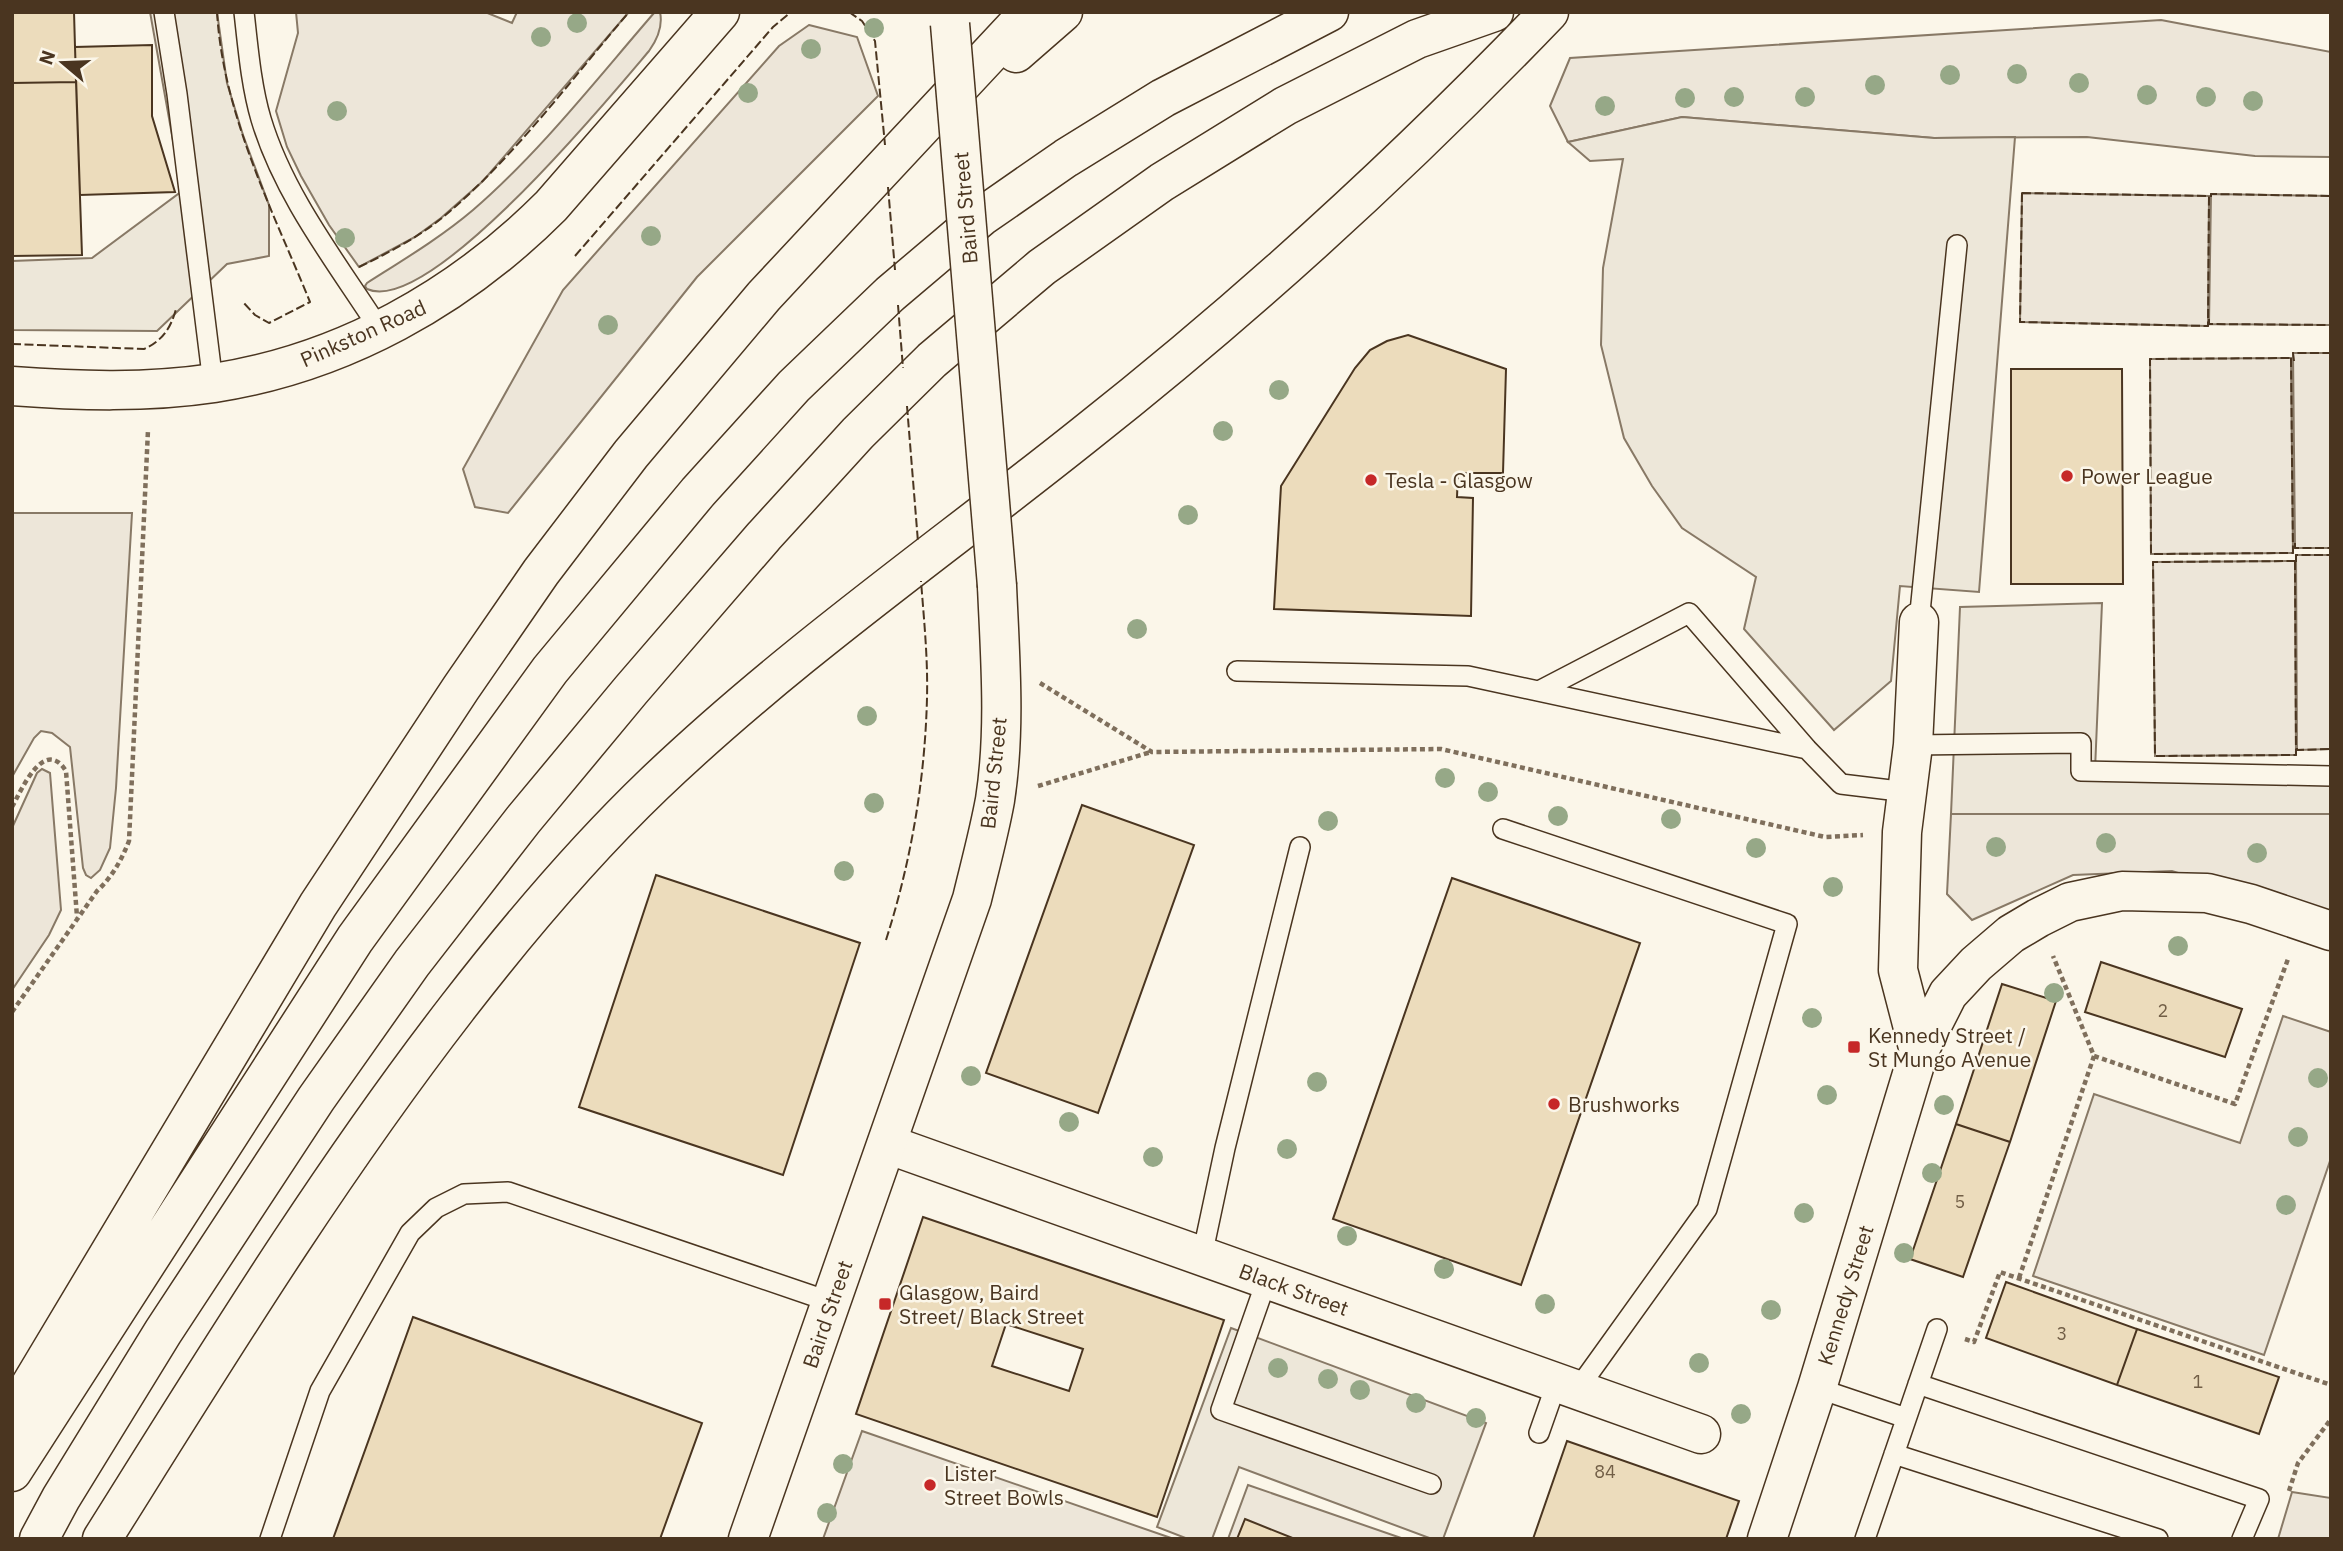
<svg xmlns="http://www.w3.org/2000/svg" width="2343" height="1551" font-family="'IBM Plex Sans',sans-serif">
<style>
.green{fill:#ede6d9;stroke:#887966;stroke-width:2}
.parking{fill:#ede7d9;stroke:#887966;stroke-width:2}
.building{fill:#ecdcbc;stroke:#4a3520;stroke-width:2;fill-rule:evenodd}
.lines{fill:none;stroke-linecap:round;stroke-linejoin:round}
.service-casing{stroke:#4a3520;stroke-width:22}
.minor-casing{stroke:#4a3520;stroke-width:41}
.tertiary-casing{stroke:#4a3520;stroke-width:41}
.primary-casing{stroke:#4a3520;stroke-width:41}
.motorway-casing{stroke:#4a3520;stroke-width:41}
.path{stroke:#7f6f5c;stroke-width:4.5;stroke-dasharray:5 3.5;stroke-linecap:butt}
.service{stroke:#fbf6e9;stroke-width:19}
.minor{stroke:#fbf6e9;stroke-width:38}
.tertiary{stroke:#fbf6e9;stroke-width:38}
.primary{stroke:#fbf6e9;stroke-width:38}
.motorway{stroke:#fbf6e9;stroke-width:38}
.primary-bridge-casing{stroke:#4a3520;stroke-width:41;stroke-linecap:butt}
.primary-bridge{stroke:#fbf6e9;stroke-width:38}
.fence{stroke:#4a3520;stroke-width:2;stroke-dasharray:9 3.5;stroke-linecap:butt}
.tree{fill:#96a887}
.poi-dot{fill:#c62828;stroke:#fbf6e9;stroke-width:2.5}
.labels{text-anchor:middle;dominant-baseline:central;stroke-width:5;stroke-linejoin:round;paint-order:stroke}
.number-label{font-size:18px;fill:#725f47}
.street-label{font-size:21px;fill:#4a3520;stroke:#fbf6e9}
.poi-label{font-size:21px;fill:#4a3520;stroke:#fbf6e9;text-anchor:start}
</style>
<rect width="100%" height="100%" fill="#fbf6e9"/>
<path class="green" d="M296 12H485L512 23 517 12H629L483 181 441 218 415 237 359 267 329 225 301 176 287 147 276 111 298 33Z
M660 12C663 26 657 40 649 51 609 98 429 317 367 289L365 286 367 283C403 260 440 238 473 210 540 152 596 80 654 13Z
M2161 20 2331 52V157L2255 156 2087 137 1934 138 1682 117 1568 142 1550 106 1570 58Z
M809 25 857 37 878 96 697 277 508 513 475 507 463 469 563 290 779 46Z
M2022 193 2209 196 2208 326 2020 322Z
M2211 194 2331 196V325L2209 324Z
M2293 353H2331V548H2295Z
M2291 358 2293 553 2151 554 2150 359Z
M12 513H132L116 788 110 848 100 870 91 878 86 875 83 868 70 747 52 733 41 731 34 738 12 777Z
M2296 555H2331V749L2297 750Z
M2295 561 2296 755 2155 756 2153 562Z
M42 769 50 773 61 910 49 935 12 990V828L37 773Z
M1951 814H2331V921L2172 871 2073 875 1972 920 1947 894Z
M2283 1016 2331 1032V1158L2264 1355 2033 1276 2094 1094 2240 1143Z
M862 1431 1174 1539H823Z
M1248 1485 1404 1539H1228Z
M2292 1492 2331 1498V1539H2278Z"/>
<path class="parking" d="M150 12H217L227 83 243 135 269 205V256L227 264 157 331 12 330V261L92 258 182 191Z
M1682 117 1934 138 2015 137 1979 592 1900 586 1891 681 1834 730 1744 629 1756 577 1682 528 1652 486 1624 438 1601 345 1603 268 1623 159 1590 161 1568 142Z
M2102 603 2095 770 2331 766V814H1951L1960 607Z
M1231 1328 1486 1423 1443 1539H1432L1239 1467 1212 1539H1188L1157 1527Z"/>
<path class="building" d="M12 12H74L76 82 12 83Z
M152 45V116L175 192 80 195 75 47Z
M76 82 82 255 12 256V83Z
M1408 335 1506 369 1503 473H1458L1457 497 1473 498 1471 616 1274 609 1281 486 1355 368 1370 350 1387 341Z
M2011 369H2122L2123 584H2011Z
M1082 805 1194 845 1098 1113 986 1073Z
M656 875 860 943 783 1175 579 1107Z
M1452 878 1640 943 1521 1285 1333 1219Z
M2101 962 2242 1009 2225 1057 2085 1012Z
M2002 984 2056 1001 2010 1142 1956 1124Z
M1956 1124 2010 1142 1963 1277 1910 1259Z
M923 1217 1224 1320 1157 1517 856 1414ZM1006 1324 1083 1349 1069 1391 992 1366Z
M2006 1282 2137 1329 2117 1385 1986 1338Z
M413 1317 702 1423 660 1539H333Z
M2137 1329 2279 1377 2259 1434 2117 1385Z
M1567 1441 1739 1501 1726 1539H1533Z
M1245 1519 1295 1539H1237Z"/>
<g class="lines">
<defs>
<path id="service" d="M164 12 177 94 213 383
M244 12C248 47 251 85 261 119 284 196 337 263 380 330
M1919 622 1957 245
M1237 671 1468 676 1807 749
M1539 691 1689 613 1807 749 1841 784 1907 792
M1913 745 2081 743V771L2331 776
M1503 829 1787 924 1707 1209 1577 1390
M1202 1256 1225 1148 1300 847
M1267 1279 1221 1410 1431 1484
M1918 1384 2259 1499 2242 1539
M1817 1388 1906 1418
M1539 1433 1557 1382
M1894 1454 2158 1539
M270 1539 320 1391 410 1233 436 1208 464 1194 508 1192 831 1302
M1865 1539 1937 1329"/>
<path id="minor" d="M1919 1051 1898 970 1902 832 1913 745 1919 622
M887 1144 1701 1434
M1767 1539 1817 1388 1919 1051 1948 994 1976 964 2011 934 2038 918 2070 902 2122 891 2207 893 2251 904 2331 931"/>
<path id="tertiary" d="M12 386C79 391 147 393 214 383 343 363 459 298 551 206L720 12"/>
<path id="primary" d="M748 1539 972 899C980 866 989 833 995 800 1006 729 1000 656 997 586"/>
<path id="motorway" d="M1016 53 1063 12
M12 1416 318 905 461 688 541 572 631 454 764 296 1029 12
M12 1472 355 939 550 670 698 492 794 386 890 294 981 217 1066 158 1163 98 1329 12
M39 1539 61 1498 163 1332 316 1099 412 963 523 820 631 690 764 536 858 433 932 360 1042 267 1162 182 1285 106 1417 39 1494 12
M102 1539C215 1359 327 1176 457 1008 518 929 582 853 654 784 788 656 940 550 1084 435 1249 305 1403 164 1549 12"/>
</defs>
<use href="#service" class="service-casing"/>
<use href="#minor" class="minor-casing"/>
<use href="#tertiary" class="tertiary-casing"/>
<use href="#primary" class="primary-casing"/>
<use href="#motorway" class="motorway-casing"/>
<path class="path" d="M1040 683 1152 752 1441 749 1825 837 1863 835
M1038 786 1151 752
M12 807C21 791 44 736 66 771L77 917
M12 1012 97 891C112 877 121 861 129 841L148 430
M2094 1056 2235 1104 2288 959
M2019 1278 2094 1056 2053 956
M1965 1339 1974 1342 2000 1272 2331 1385
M2289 1491 2298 1463 2331 1419"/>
<use href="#service" class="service"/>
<use href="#minor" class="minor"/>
<use href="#tertiary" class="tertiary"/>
<use href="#primary" class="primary"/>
<use href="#motorway" class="motorway"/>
<defs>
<path id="primary-bridge" d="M950 24 997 586"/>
</defs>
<use href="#primary-bridge" class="primary-bridge-casing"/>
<use href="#primary-bridge" class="primary-bridge"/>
<path class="fence" d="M217 12C223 114 272 209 310 302L269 323 255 315 242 301
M849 12 862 21 875 41 885 145
M888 187 895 270
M2022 193 2209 196 2208 326 2020 322Z
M2211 197V194L2331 196
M575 256 773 27 791 12
M359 267C388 253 417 238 442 218 511 161 571 80 629 12
M898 305 903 368
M2209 319V324L2331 325
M12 344 144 349C162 341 171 328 176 309
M2291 358 2293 553 2151 554 2150 359Z
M2294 361 2293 353H2331
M907 406 918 542
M2295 543V548H2331
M2295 561 2296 755 2155 756 2153 562Z
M2296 562V555H2331
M2297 748V750L2331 749
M886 940C911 862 925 780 927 698 928 659 924 620 921 581"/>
</g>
<g class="tree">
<circle cx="577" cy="23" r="10"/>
<circle cx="874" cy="28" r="10"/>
<circle cx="541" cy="37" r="10"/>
<circle cx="811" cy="49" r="10"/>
<circle cx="2017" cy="74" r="10"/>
<circle cx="1950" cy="75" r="10"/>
<circle cx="2079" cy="83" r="10"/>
<circle cx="1875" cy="85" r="10"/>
<circle cx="748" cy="93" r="10"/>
<circle cx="2147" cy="95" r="10"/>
<circle cx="1734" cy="97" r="10"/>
<circle cx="1805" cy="97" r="10"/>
<circle cx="2206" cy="97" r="10"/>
<circle cx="1685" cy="98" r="10"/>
<circle cx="2253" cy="101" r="10"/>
<circle cx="1605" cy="106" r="10"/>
<circle cx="337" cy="111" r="10"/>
<circle cx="651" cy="236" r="10"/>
<circle cx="345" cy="238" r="10"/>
<circle cx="608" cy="325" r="10"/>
<circle cx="1279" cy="390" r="10"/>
<circle cx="1223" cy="431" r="10"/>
<circle cx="1188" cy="515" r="10"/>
<circle cx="1137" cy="629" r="10"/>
<circle cx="867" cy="716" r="10"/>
<circle cx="1445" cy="778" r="10"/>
<circle cx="1488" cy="792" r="10"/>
<circle cx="874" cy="803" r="10"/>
<circle cx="1558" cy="816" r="10"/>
<circle cx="1671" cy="819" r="10"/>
<circle cx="1328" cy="821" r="10"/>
<circle cx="2106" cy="843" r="10"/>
<circle cx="1996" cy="847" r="10"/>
<circle cx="1756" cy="848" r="10"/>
<circle cx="2257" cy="853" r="10"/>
<circle cx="844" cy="871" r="10"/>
<circle cx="1833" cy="887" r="10"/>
<circle cx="2178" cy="946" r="10"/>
<circle cx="2054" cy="993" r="10"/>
<circle cx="1812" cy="1018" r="10"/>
<circle cx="971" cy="1076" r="10"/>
<circle cx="2318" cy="1078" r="10"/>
<circle cx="1317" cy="1082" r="10"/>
<circle cx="1827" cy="1095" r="10"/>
<circle cx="1944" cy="1105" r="10"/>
<circle cx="1069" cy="1122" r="10"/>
<circle cx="2298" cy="1137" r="10"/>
<circle cx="1287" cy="1149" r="10"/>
<circle cx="1153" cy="1157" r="10"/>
<circle cx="1932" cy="1173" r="10"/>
<circle cx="2286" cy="1205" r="10"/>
<circle cx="1804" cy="1213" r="10"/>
<circle cx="1347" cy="1236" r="10"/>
<circle cx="1904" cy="1253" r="10"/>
<circle cx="1444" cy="1269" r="10"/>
<circle cx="1545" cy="1304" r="10"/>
<circle cx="1771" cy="1310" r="10"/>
<circle cx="1699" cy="1363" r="10"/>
<circle cx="1278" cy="1368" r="10"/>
<circle cx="1328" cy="1379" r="10"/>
<circle cx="1360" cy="1390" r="10"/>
<circle cx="1416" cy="1403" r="10"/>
<circle cx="1741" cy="1414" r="10"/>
<circle cx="1476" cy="1418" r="10"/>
<circle cx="843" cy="1464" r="10"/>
<circle cx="827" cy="1513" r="10"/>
</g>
<g class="poi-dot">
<circle cx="2067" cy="476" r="7"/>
<circle cx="1371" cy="480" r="7"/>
<rect x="1847" y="1040" width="14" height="14" rx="3.5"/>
<circle cx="1554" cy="1104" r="7"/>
<rect x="878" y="1297" width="14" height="14" rx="3.5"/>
<circle cx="930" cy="1485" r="7"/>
</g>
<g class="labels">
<g class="number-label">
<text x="2163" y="1010">2</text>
<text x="1960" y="1201">5</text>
<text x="2062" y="1333">3</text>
<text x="2198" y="1381">1</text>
<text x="1605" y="1471">84</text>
</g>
<g class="street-label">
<text transform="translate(965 208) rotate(-95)">Baird Street</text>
<text transform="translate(363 333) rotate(-24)">Pinkston Road</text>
<text transform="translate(993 773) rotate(-84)">Baird Street</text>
<text transform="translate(1294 1289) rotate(20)">Black Street</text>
<text transform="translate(1845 1295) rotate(-73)">Kennedy Street</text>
<text transform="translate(827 1314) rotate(-71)">Baird Street</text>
</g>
<g class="poi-label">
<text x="2081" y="476">Power League</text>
<text x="1385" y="480">Tesla - Glasgow</text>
<text x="1868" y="1035">Kennedy Street /<tspan x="1868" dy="24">St Mungo Avenue</tspan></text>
<text x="1568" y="1104">Brushworks</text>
<text x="899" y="1292">Glasgow, Baird<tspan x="899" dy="24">Street/ Black Street</tspan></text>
<text x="944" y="1473">Lister<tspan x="944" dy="24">Street Bowls</tspan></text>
</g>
</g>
<rect width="2343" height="1551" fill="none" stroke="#4a3520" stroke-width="28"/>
<g transform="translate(63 63) rotate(289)" stroke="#fbf6e9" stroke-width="5" paint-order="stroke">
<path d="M0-5L12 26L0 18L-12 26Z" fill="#4a3520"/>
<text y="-10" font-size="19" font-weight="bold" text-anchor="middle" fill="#4a3520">N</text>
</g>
</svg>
